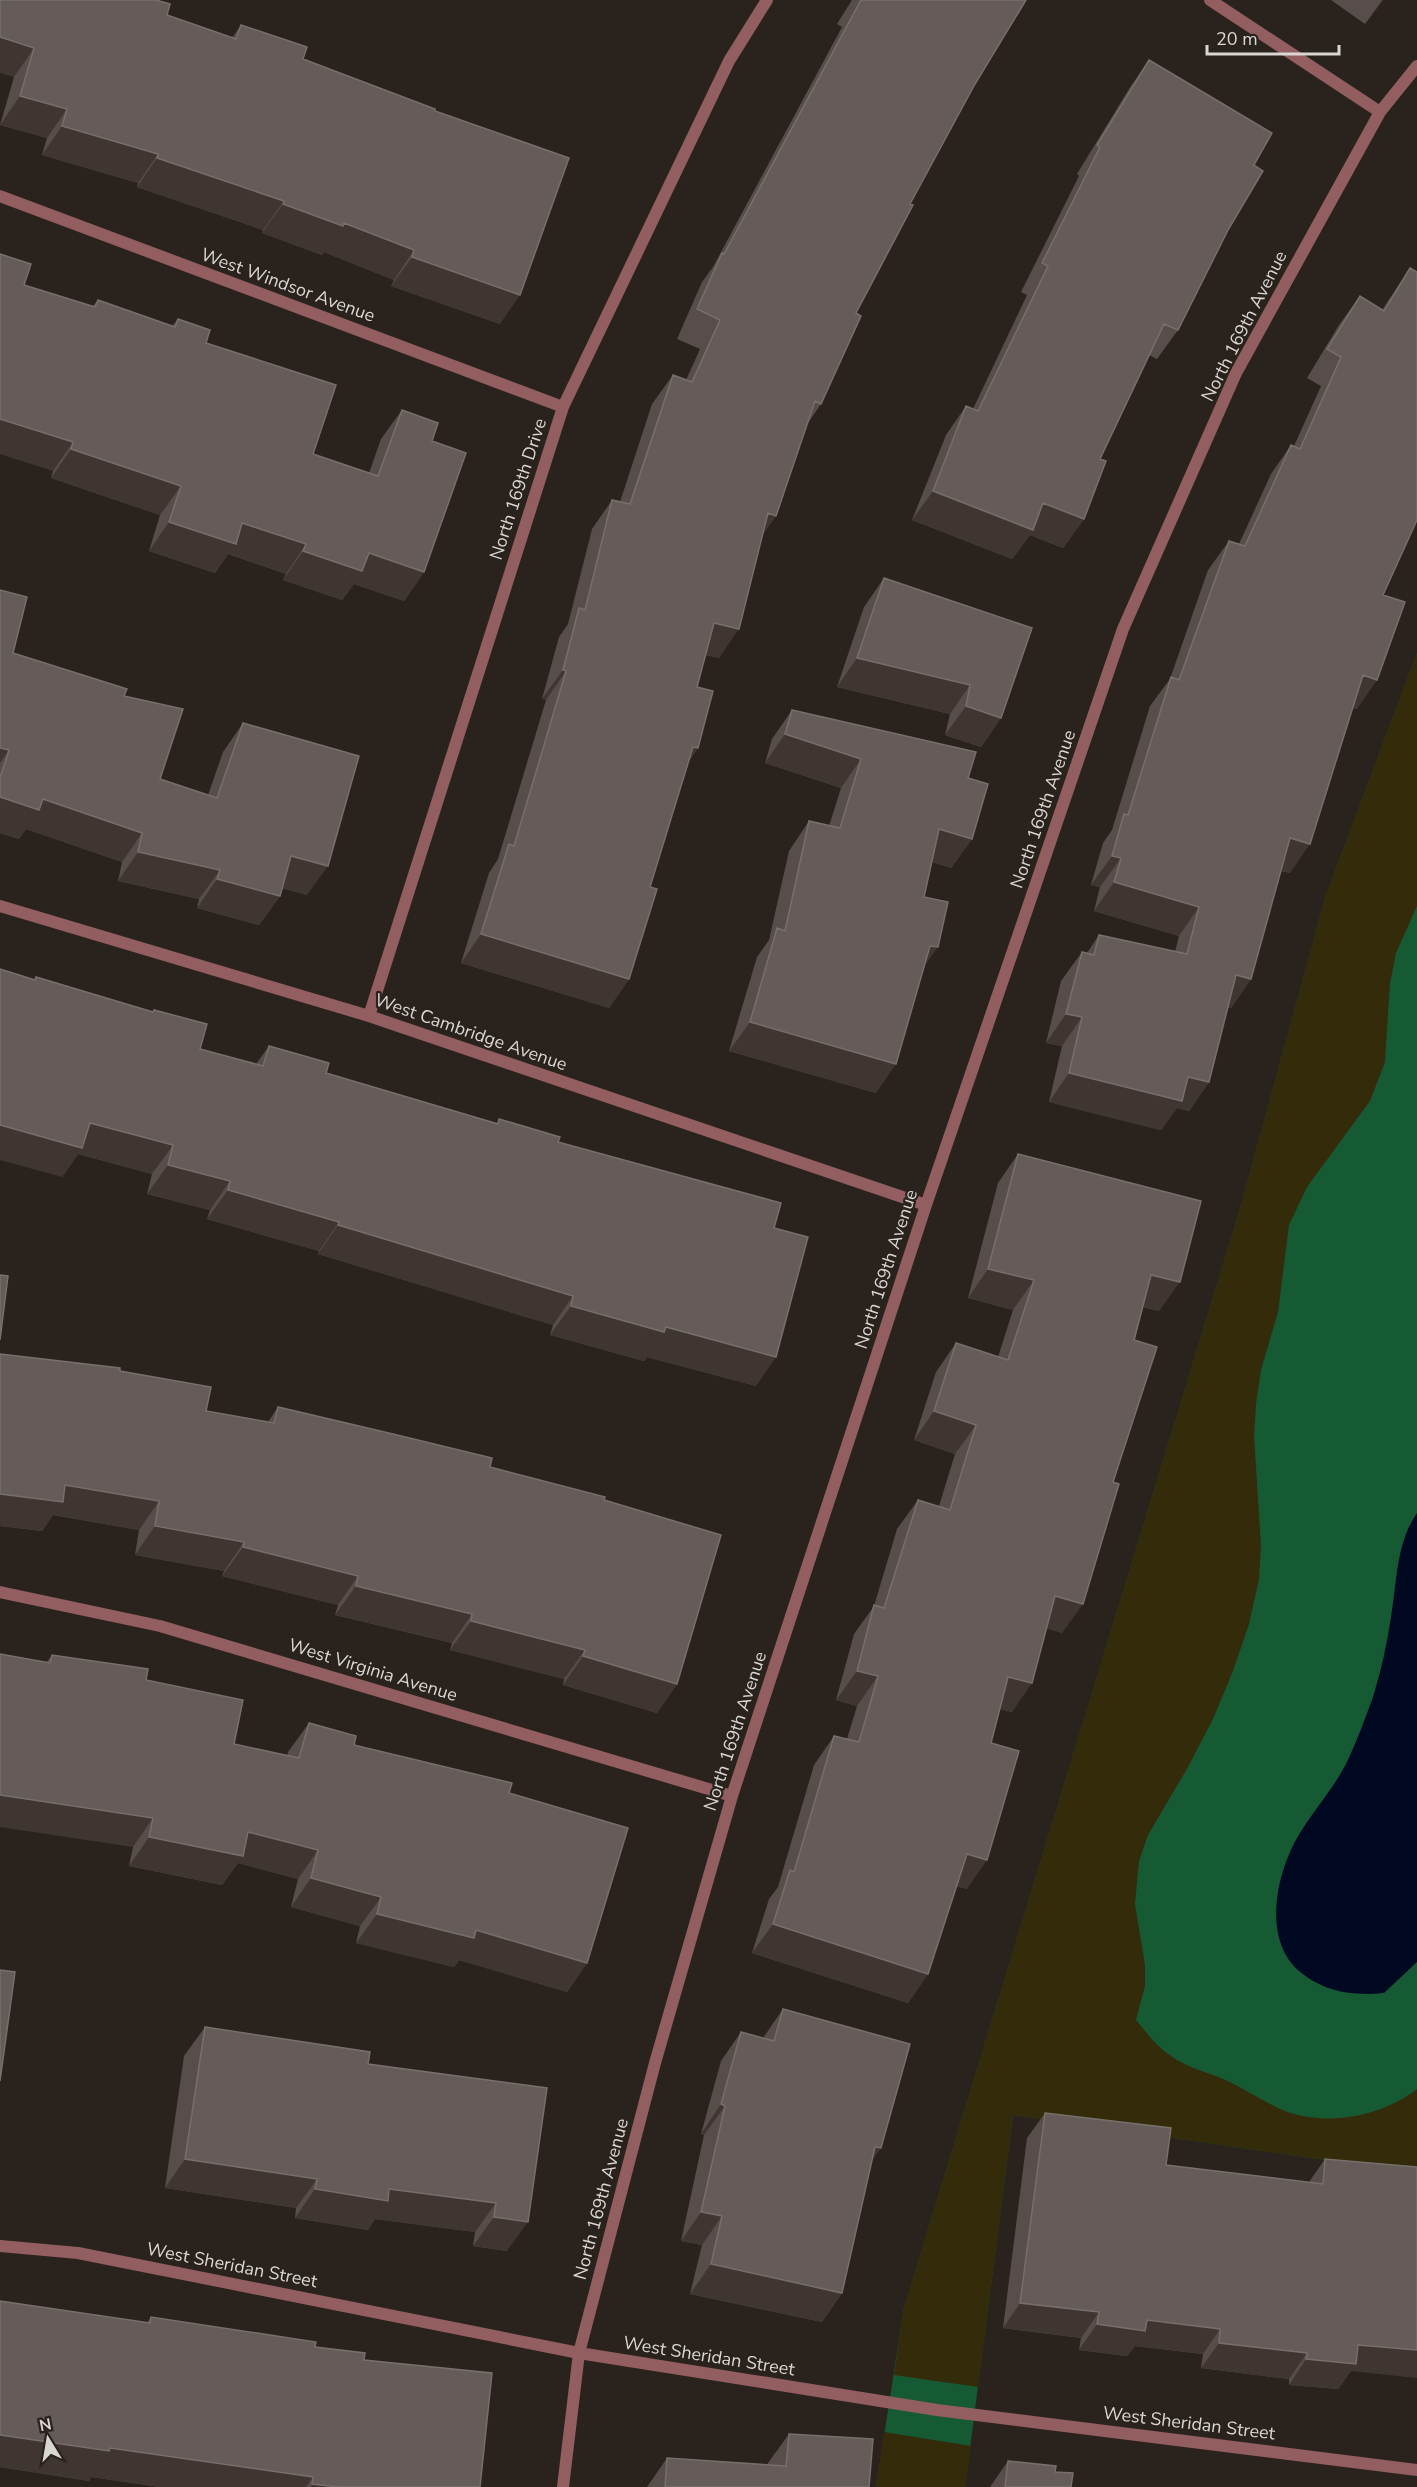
<svg xmlns="http://www.w3.org/2000/svg" width="1417" height="2487" font-family="'Nunito Sans',sans-serif">
<style>
.green{fill:#165a34}
.sand{fill:#332b0a}
.water{fill:#000921}
.lines{fill:none;stroke-linecap:round;stroke-linejoin:round}
.minor{stroke:#935e60;stroke-width:12}
.wall{fill:#574d4a}
.shaded-wall{fill:#3f3632}
.building{fill:#655c59;stroke:#776f6c;stroke-width:1.5}
.labels{text-anchor:middle;dominant-baseline:central;stroke-width:4.5;stroke-linejoin:round;paint-order:stroke}
.street-label{font-size:18px;fill:#dad6d2;stroke:#2a231d}
</style>
<rect width="100%" height="100%" fill="#2a231d"/>
<path class="green" d="M1417 653V2173L1013 2115 965 2487H876L904 2308 1240 1209 1326 895Z"/>
<path class="sand" d="M1417 653V906L1396 953 1390 983 1385 1062 1370 1101 1307 1187 1289 1225 1278 1312 1261 1370 1256 1404 1254 1436 1261 1545 1259 1579 1249 1624 1233 1671 1213 1719 1188 1767 1148 1835 1139 1861 1135 1904 1145 1965V1986L1136 2020C1146 2032 1157 2047 1171 2056 1187 2068 1211 2073 1230 2082 1246 2090 1261 2100 1278 2108 1321 2128 1380 2118 1417 2089V2173L1013 2115 978 2387 894 2375 904 2308 1240 1209 1326 895Z
M884 2432 971 2446 965 2487H876Z"/>
<path class="water" d="M1417 1513V1962L1384 1993C1352 1996 1324 1992 1299 1971 1266 1942 1274 1888 1290 1852 1304 1820 1330 1795 1346 1764 1356 1743 1365 1719 1373 1697 1381 1671 1387 1644 1391 1617 1397 1582 1396 1543 1417 1513Z"/>
<g class="lines">
<path class="minor" d="M1210 0 1380 112
M0 196 563 407
M0 906 369 1016 926 1205
M369 1016 563 407 729 61 767 0
M0 1592 160 1626 732 1796
M0 2246 78 2253 579 2353 937 2410 1417 2470
M563 2487 579 2353 655 2063 732 1796 926 1205 1123 629 1236 373 1380 112 1417 66"/>
</g>
<path class="wall" d="M0 0 167 15 232 38 241 25 303 59 435 111 500 324 391 286 394 280 324 252 322 255 262 233 263 230 137 187 138 183 42 155 47 138 0 125 14 77Z
M852 0H1026L975 84 910 204 856 313 821 404 806 426 776 516 763 534 719 658 706 655 697 687 698 748 689 761 650 887 629 979 609 1008 461 963 489 873 498 859 546 700 542 699 559 637 568 624 592 529 612 500 620 502 652 404 673 375 686 380 700 349 677 339 702 282 713 267 842 27 837 24Z
M1331 0H1383L1365 24Z
M1149 60 1254 165 1228 230 1178 330 1157 359 1149 355 1100 459 1084 519 1063 548 1030 535 1012 559 912 520 946 435 966 406 973 409 1027 295 1021 292 1079 176 1077 174 1129 89Z
M1410 268 1383 595 1357 709 1353 708 1290 873 1281 871 1251 979 1231 1008 1228 1007 1209 1082 1189 1111 1177 1108 1161 1130 1049 1102 1062 1046 1046 1043 1061 981 1082 952 1087 953 1099 935 1175 952 1179 936 1094 911 1100 887 1091 885 1103 843 1112 830 1150 706 1170 679 1208 570 1229 541 1239 544 1271 474 1291 445 1294 446 1321 386 1307 378 1339 325 1360 296 1382 310Z
M24 285 93 306 98 300 172 326 178 319 206 343 313 454 369 473 381 439 402 410 432 441 424 572 404 601 354 584 342 600 283 580 286 574 228 554 215 573 149 551 160 515 51 478 53 471Z
M884 578 1001 718 981 747 945 735 950 714 837 687 864 607Z
M0 590 13 653 124 696 160 779 208 795 223 752 243 723 307 895 282 888 280 896 259 925 197 908 199 899 118 881 122 862 26 829 19 839 0 833Z
M792 710 968 778 972 839 951 868 932 862 924 897 925 966 876 1093 729 1051 757 957 769 940 789 851 809 821 829 826 841 788 765 763 772 739Z
M36 977 152 1012 154 1010 200 1049 256 1064 269 1046 326 1073 497 1123 499 1119 558 1142 774 1228 756 1386 647 1357 644 1361 550 1335 553 1325 318 1254 319 1251 207 1219 210 1210 147 1194 152 1174 78 1154 62 1177 34 979Z
M1018 1154 1159 1311 1143 1307 1062 1633 1047 1628 1012 1712 1000 1709 991 1743 967 1889 956 1886 928 1974 908 2003 752 1953 769 1899 778 1887 814 1765 834 1736 847 1739 857 1706 836 1700 854 1634 874 1606 897 1529 918 1500 939 1506 955 1454 914 1440 936 1372 956 1343 998 1357 1013 1310 968 1298 998 1183Z
M0 1354 120 1371 206 1411 268 1422 278 1407 490 1467 604 1500 677 1684 657 1713 563 1685 564 1679 450 1650 452 1643 335 1615 338 1605 222 1576 224 1571 135 1555 139 1530 53 1515 42 1531 0 1526Z
M52 1655 146 1680 234 1744 287 1756 288 1752 309 1723 354 1745 509 1793 587 1963 567 1992 459 1960 454 1967 356 1943 360 1926 291 1907 298 1879 238 1863 222 1885 129 1866 133 1847 46 1663Z
M783 2009 881 2148 872 2159 842 2293 822 2322 690 2294 702 2245 681 2241 704 2135 701 2134 721 2061 741 2032 763 2038Z
M205 2027 368 2064 547 2088 507 2251 473 2246 475 2232 375 2219 368 2230 295 2218 296 2208 165 2188 184 2056Z
M1045 2113 1166 2165 1309 2182 1325 2159 1351 2371 1338 2389 1289 2385V2379L1201 2368 1203 2354 1135 2346 1127 2356 1079 2350 1081 2338 1003 2328 1027 2138Z
M0 2301 147 2323 151 2317 315 2347 364 2360 480 2487H160L91 2477 89 2481 0 2467Z
M789 2434 869 2487H647L667 2458 768 2465V2463Z
M1008 2461 1055 2472 1071 2487H990Z"/>
<path class="shaded-wall" d="M1382 0H1383L1365 24Z
M0 37 34 48 14 77 0 73Z
M20 96 67 109 47 138 0 125Z
M62 126 158 154 138 183 42 155Z
M157 158 284 201 263 230 137 187Z
M283 204 344 223 414 250 394 280 324 252 322 255 262 233Z
M412 257 520 295 500 324 391 286Z
M0 419 73 442 53 471 0 454Z
M71 449 181 486 160 515 51 478Z
M933 491 1043 503 1084 519 1063 548 1030 535 1012 559 912 520Z
M768 513 776 516 755 545Z
M169 522 242 523 306 544 286 574 228 554 215 573 149 551Z
M303 551 369 553 424 572 404 601 354 584 342 600 283 580Z
M714 623 739 629 719 658 694 652Z
M857 658 970 685 950 714 837 687Z
M563 670 566 671 546 700 542 699Z
M1363 675 1377 680 1357 709 1342 704Z
M966 706 1001 718 981 747 945 735Z
M785 734 861 759 841 788 765 763Z
M693 747 698 748 677 777Z
M0 748 9 750 0 763Z
M0 797 43 799 142 833 122 862 26 829 19 839 0 833Z
M939 829 972 839 951 868 919 858Z
M1290 838 1310 844 1290 873 1270 867Z
M138 852 220 870 199 899 118 881Z
M291 856 328 866 307 895 271 885Z
M1112 856 1121 858 1100 887 1091 885Z
M217 879 280 896 259 925 197 908Z
M1114 882 1199 907 1179 936 1094 911Z
M481 934 629 979 609 1008 461 963Z
M930 946 938 947 917 976Z
M1236 975 1251 979 1231 1008 1216 1004Z
M1066 1014 1082 1017 1062 1046 1046 1043Z
M750 1022 896 1064 876 1093 729 1051Z
M1069 1073 1188 1077 1209 1082 1189 1111 1177 1108 1161 1130 1049 1102Z
M90 1123 173 1145 152 1174 78 1154 62 1177 0 1160V1125Z
M168 1165 230 1181 210 1210 147 1194Z
M228 1190 339 1222 319 1251 207 1219Z
M338 1225 573 1296 553 1325 318 1254Z
M988 1269 1034 1280 1013 1310 968 1298Z
M1151 1275 1180 1282 1159 1311 1131 1304Z
M571 1306 666 1327 776 1357 756 1386 647 1357 644 1361 550 1335Z
M934 1411 976 1425 955 1454 914 1440Z
M65 1485 159 1501 139 1530 53 1515 42 1531 0 1526V1494Z
M155 1526 244 1542 224 1571 135 1555Z
M243 1547 358 1576 338 1605 222 1576Z
M356 1586 472 1614 452 1643 335 1615Z
M1055 1596 1083 1604 1062 1633 1035 1625Z
M471 1621 585 1650 564 1679 450 1650Z
M583 1656 677 1684 657 1713 563 1685Z
M857 1671 878 1676 857 1706 836 1700Z
M1008 1677 1032 1683 1012 1712 988 1706Z
M0 1795 153 1818 133 1847 0 1827Z
M248 1832 318 1850 298 1879 238 1863 222 1885 129 1866 149 1837Z
M967 1854 987 1860 967 1889 946 1883Z
M311 1878 381 1897 360 1926 291 1907Z
M377 1914 476 1930 587 1963 567 1992 459 1960 454 1967 356 1943Z
M773 1924 928 1974 908 2003 752 1953Z
M721 2104 725 2106 704 2135 701 2134Z
M875 2147 881 2148 860 2177Z
M185 2159 317 2179 296 2208 165 2188Z
M315 2189H389L496 2203 475 2232 375 2219 368 2230 295 2218Z
M701 2212 722 2216 702 2245 681 2241Z
M494 2217 528 2222 507 2251 473 2246Z
M711 2264 842 2293 822 2322 690 2294Z
M1020 2303 1099 2312 1081 2338 1003 2328Z
M1147 2320 1220 2329 1203 2354 1135 2346 1127 2356 1079 2350 1097 2324Z
M1219 2343 1307 2353 1289 2379 1201 2368Z
M1358 2345 1417 2350V2378L1351 2371 1338 2389 1289 2385 1306 2359Z
M0 2435 110 2448 313 2477 306 2487H160L91 2477 89 2481 0 2467Z
M312 2484 338 2487H311Z"/>
<path class="building" d="M0 0H156L170 4 167 15 236 39 241 25 307 47 303 59 435 109V111L569 158 520 295 412 257 414 250 344 223 343 226 283 204 284 201 157 158 158 154 62 126 67 109 20 96 34 48 0 37Z
M861 0H1026L975 84 910 204 913 205 856 313 861 316 821 404 815 401 776 516 768 513 739 629 714 623 697 687 713 691 698 748 693 747 650 887 657 889 629 979 481 934 509 844 514 846 566 671 563 670 579 608 585 610 612 500 630 504 673 375 692 382 720 320 697 309 722 253 724 254Z
M1149 60 1272 133 1254 165 1263 171 1228 230 1178 330 1164 324 1100 459 1106 461 1084 519 1043 503 1033 530 933 491 966 406 978 411 1048 266 1042 263 1100 147 1097 145Z
M0 254 31 264 24 285 95 307 98 300 175 327 178 319 210 330 206 343 336 385 313 454 378 476 402 410 438 423 432 441 466 453 424 572 369 553 362 571 303 551 306 544 242 523 236 544 169 522 181 486 71 449 73 442 0 419Z
M1410 268 1417 272V520L1383 595 1405 602 1377 680 1363 675 1310 844 1290 838 1251 979 1236 975 1209 1082 1188 1077 1182 1101 1069 1073 1082 1017 1066 1014 1082 952 1094 955 1099 935 1187 954 1199 907 1114 882 1121 858 1112 856 1124 814 1128 815 1171 677 1179 680 1229 541 1245 546 1291 445 1300 449 1341 357 1327 349 1360 296 1384 311Z
M884 578 1032 628 1001 718 966 706 970 685 857 658Z
M0 590 27 597 13 653 127 689 124 696 183 709 160 779 217 798 243 723 359 756 328 866 291 856 280 896 217 879 220 870 138 852 142 833 43 799 39 810 0 797V778L9 750 0 748Z
M792 710 976 752 968 778 988 784 972 839 939 829 924 897 948 902 938 947 930 946 896 1064 750 1022 777 928 785 931 809 821 840 828 861 759 785 734Z
M0 969 35 980 36 977 153 1012 154 1010 207 1024 200 1049 263 1066 269 1046 329 1063 326 1073 498 1124 499 1119 560 1137 558 1142 781 1203 774 1228 808 1237 776 1357 666 1327 664 1332 571 1306 573 1296 338 1225 339 1222 228 1190 230 1181 168 1165 173 1145 90 1123 82 1148 0 1125Z
M1018 1154 1201 1201 1180 1282 1151 1275 1134 1340 1157 1347 1113 1482 1119 1484 1083 1604 1055 1596 1032 1683 1008 1677 991 1743 1019 1751 987 1860 967 1854 928 1974 773 1924 790 1870 794 1872 834 1736 859 1742 878 1676 857 1671 874 1605 884 1608 918 1500 950 1510 976 1425 934 1411 956 1343 1008 1360 1034 1280 988 1269Z
M0 1275 8 1276 0 1340Z
M0 1354 120 1368V1371L211 1387 206 1411 274 1423 278 1407 393 1434 492 1458 490 1467 605 1497 604 1500 721 1535 677 1684 583 1656 585 1650 471 1621 472 1614 356 1586 358 1576 243 1547 244 1542 155 1526 159 1501 65 1485 63 1502 0 1494Z
M0 1654 50 1663 52 1655 148 1669 146 1680 243 1700 234 1744 299 1758 309 1723 356 1736 354 1745 512 1783 509 1793 628 1828 587 1963 476 1930 474 1938 377 1914 381 1897 311 1878 318 1850 248 1832 243 1856 149 1837 153 1818 0 1795Z
M0 1970 15 1972 0 2081Z
M783 2009 910 2044 881 2148 875 2147 842 2293 711 2264 722 2216 701 2212 725 2106 721 2104 741 2032 774 2041Z
M205 2027 370 2052 368 2064 547 2088 528 2222 494 2217 496 2203 389 2189 388 2201 315 2189 317 2179 185 2159Z
M1045 2113 1171 2128 1166 2165 1323 2184 1325 2159 1417 2167V2350L1358 2345 1356 2364 1306 2359 1307 2353 1219 2343 1220 2329 1147 2320 1145 2331 1097 2324 1099 2312 1020 2303Z
M0 2301 150 2323 151 2317 316 2342 315 2347 365 2353 364 2360 492 2373 480 2487H338L312 2484 313 2477 110 2448 109 2451 0 2435Z
M789 2434 873 2439 869 2487H665L667 2458 786 2466Z
M1008 2461 1056 2466 1055 2472 1073 2473 1071 2487H1005Z"/>
<g class="labels">
<g class="street-label">
<text transform="translate(288 285) rotate(20)">West Windsor Avenue</text>
<text transform="translate(1244 326) rotate(-63)">North 169th Avenue</text>
<text transform="translate(518 489) rotate(-72)">North 169th Drive</text>
<text transform="translate(1043 809) rotate(-71)">North 169th Avenue</text>
<text transform="translate(471 1032) rotate(19)">West Cambridge Avenue</text>
<text transform="translate(886 1269) rotate(-72)">North 169th Avenue</text>
<text transform="translate(373 1670) rotate(17)">West Virginia Avenue</text>
<text transform="translate(735 1731) rotate(-72)">North 169th Avenue</text>
<text transform="translate(601 2199) rotate(-75)">North 169th Avenue</text>
<text transform="translate(232 2265) rotate(11)">West Sheridan Street</text>
<text transform="translate(709 2356) rotate(9)">West Sheridan Street</text>
<text transform="translate(1189 2423) rotate(7)">West Sheridan Street</text>
</g>
</g>
<g transform="translate(48 2439) rotate(349)" stroke="#2a231d" stroke-width="4.5" paint-order="stroke">
<path d="M0-4.5L10 22L0 15L-10 22Z" fill="#dad6d2"/>
<text y="-9" font-size="16" font-weight="bold" text-anchor="middle" fill="#dad6d2">N</text>
</g>
<path d="M1207 45v9h132v-9" fill="none" stroke="#dad6d2" stroke-width="3"/>
<text x="1216" y="45" font-size="18" fill="#dad6d2" stroke="#2a231d" stroke-width="4.5" paint-order="stroke">20 m</text>
</svg>
